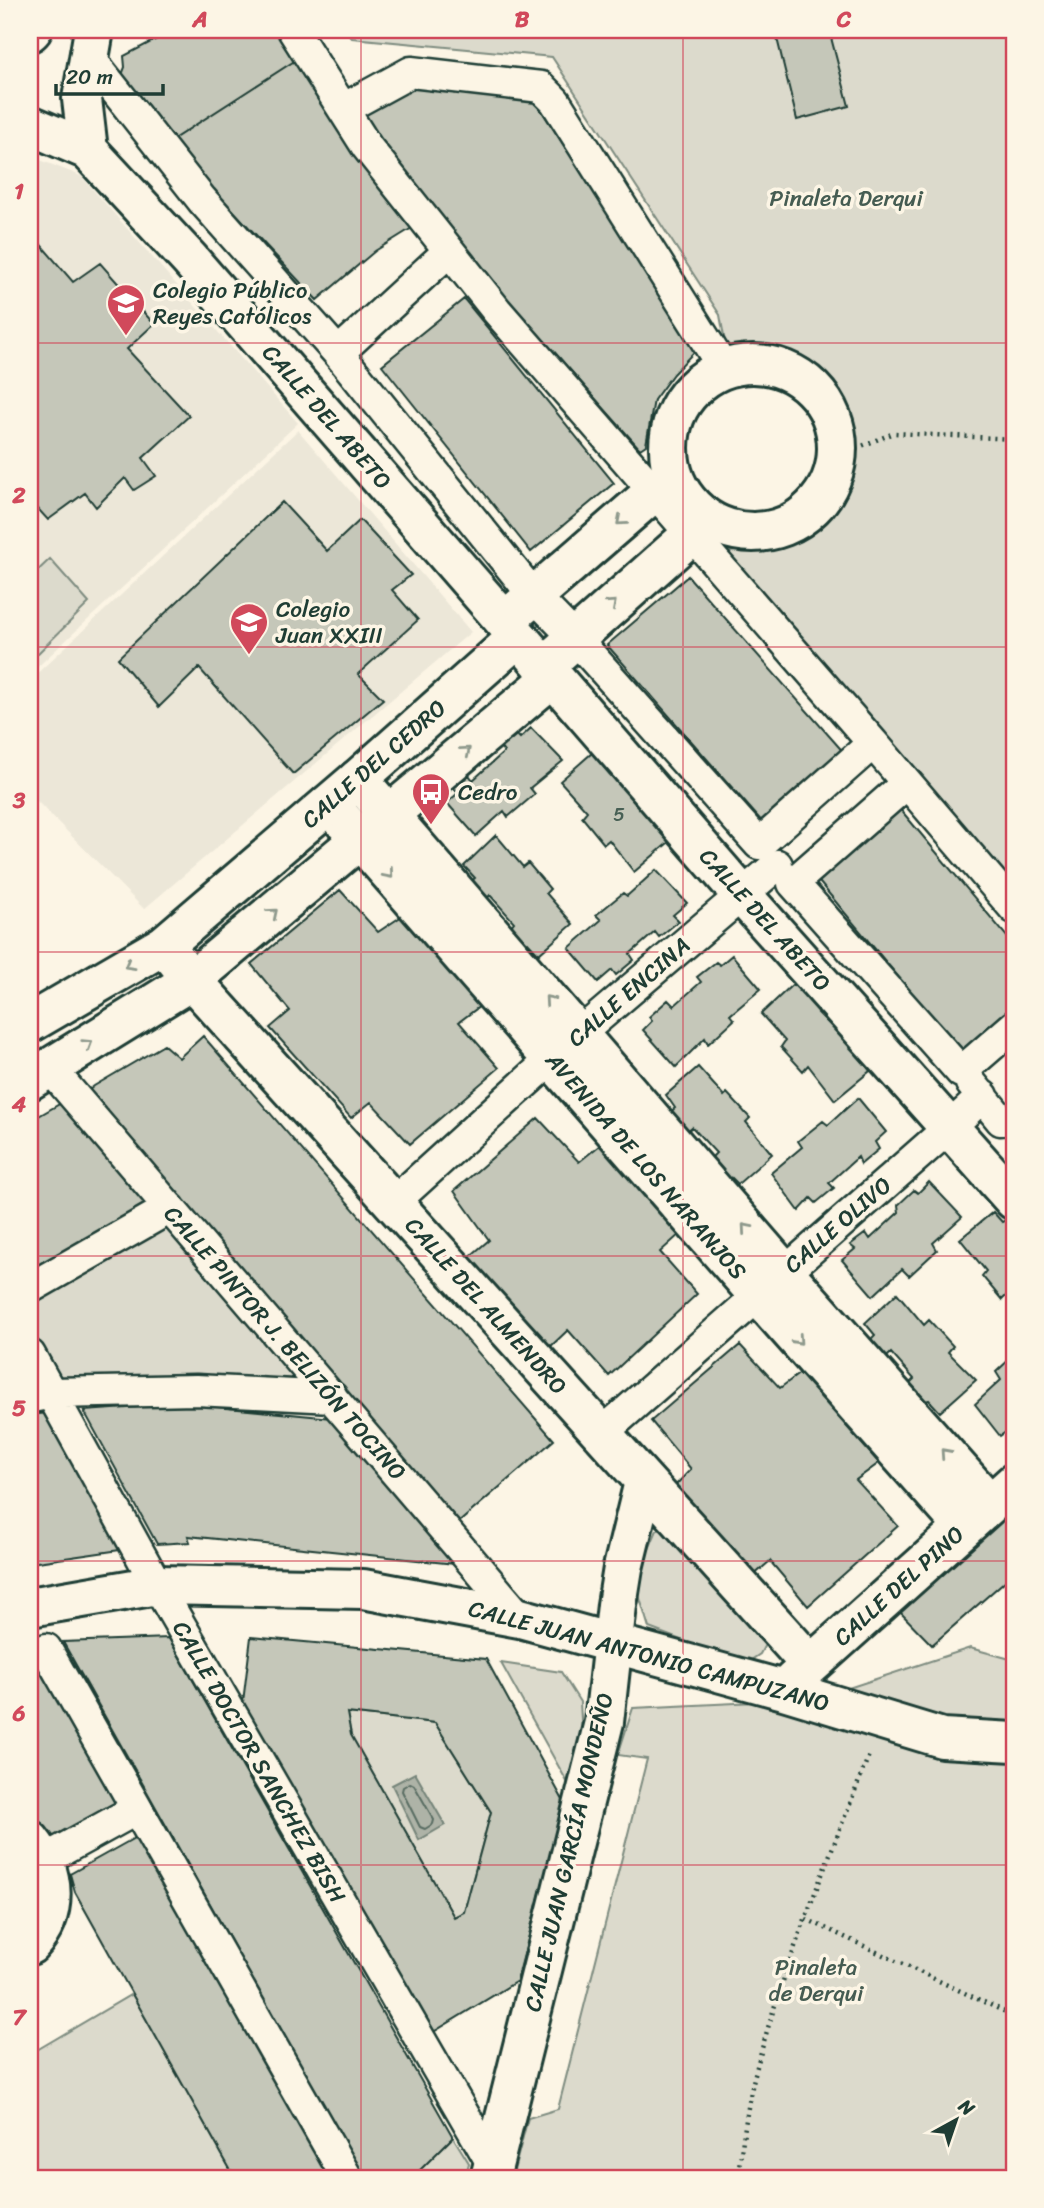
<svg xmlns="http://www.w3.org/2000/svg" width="1044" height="2208" font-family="Sriracha,sans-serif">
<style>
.built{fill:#ece7d8}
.green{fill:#dcdacc;stroke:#7e8c80;stroke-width:2}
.water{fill:#aeb3a7;stroke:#758479;stroke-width:2}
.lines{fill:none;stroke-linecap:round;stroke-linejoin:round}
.shore{stroke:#586c62;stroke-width:2}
.building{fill:#c5c7b9;stroke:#1f3d34;stroke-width:2;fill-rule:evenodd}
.pedestrian-casing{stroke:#1f3d34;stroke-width:35}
.minor-casing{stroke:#1f3d34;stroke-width:44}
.tertiary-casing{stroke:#1f3d34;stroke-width:44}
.path{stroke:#1f3d34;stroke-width:4.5;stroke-dasharray:2 5;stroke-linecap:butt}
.pedestrian{stroke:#fcf5e5;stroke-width:30}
.minor{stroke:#fcf5e5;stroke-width:38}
.tertiary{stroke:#fcf5e5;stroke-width:38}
.oneway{stroke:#8e998c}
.grid{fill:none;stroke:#d1495b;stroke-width:2;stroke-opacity:0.55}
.labels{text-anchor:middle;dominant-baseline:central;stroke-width:7;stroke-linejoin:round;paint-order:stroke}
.number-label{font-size:19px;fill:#486055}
.park-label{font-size:23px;fill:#455c52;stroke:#fcf5e5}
.poi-label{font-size:23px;fill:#1f3d34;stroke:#fcf5e5;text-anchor:start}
.street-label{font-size:23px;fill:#1f3d34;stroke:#fcf5e5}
.neatline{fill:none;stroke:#d1495b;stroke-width:2.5}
.grid-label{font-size:23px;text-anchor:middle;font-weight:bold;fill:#d1495b}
</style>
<rect width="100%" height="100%" fill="#fcf5e5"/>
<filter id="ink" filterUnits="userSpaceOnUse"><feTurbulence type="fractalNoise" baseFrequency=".0143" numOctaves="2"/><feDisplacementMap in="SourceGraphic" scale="14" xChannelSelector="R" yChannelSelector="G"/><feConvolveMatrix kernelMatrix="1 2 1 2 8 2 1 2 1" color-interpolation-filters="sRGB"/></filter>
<g filter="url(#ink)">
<path class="built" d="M30 156 81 176 298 423 30 674Z
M298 430 471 632 144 909 30 794V680Z"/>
<path class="green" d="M345 30H1014V915L726 553 795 537 819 522 841 415 836 396 811 365 766 353H727L720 315 552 57 352 38Z
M50 559 89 603 30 661V578Z
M166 1225 309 1387 62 1382 30 1327V1303Z
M657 1530H671L767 1641 760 1654 745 1664 649 1628 635 1582Z
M970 1648 1014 1660V2178H512L528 2118 558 2109 647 1759 618 1755 633 1708 815 1699Z
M501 1663 561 1672 580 1702 582 1735 570 1787Z
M347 1713 435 1723 491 1812 464 1912 454 1917 351 1735Z
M132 1994 235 2178H36L30 2167V2054Z
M453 2137 469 2163 465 2178H412Z"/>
<path class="water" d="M415 1773 445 1825 419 1840 392 1785Z"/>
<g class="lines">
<path class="shore" d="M410 1783 414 1785 434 1820 433 1824 425 1829 420 1827 402 1791 403 1787Z"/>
</g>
<path class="building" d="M174 30H278L296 60 169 142 118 85 125 67 124 56Z
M775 30H829L849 106 797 120Z
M296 60 412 228 375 251 317 300 169 142Z
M407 87 529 91 696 350 673 374 654 400 646 445 640 449 538 334 394 168 358 112Z
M30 232 73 282 100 263 154 324 127 349 189 416 143 458 156 476 134 490 125 478 96 507 85 493 48 520 30 500Z
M464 299 614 483 531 552 382 365Z
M282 502 327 551 360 520 411 575 392 590 418 620 358 674 383 699 293 774 199 668 159 707 118 658Z
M688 576 846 755 764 824 607 645Z
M531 728 563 761 530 788 535 794 508 817 504 811 476 836 447 803 458 793 454 788 469 775 473 780 504 752 501 748 516 734 520 738Z
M592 753 604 767 609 763 623 780 618 783 643 811 647 808 663 825 659 829 669 842 634 872 609 840 604 844 582 817 587 811 560 781Z
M895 803 1014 945V1016L966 1058 815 877Z
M496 835 523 867 528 863 550 889 546 893 573 924 539 954 528 942 524 945 511 926 514 922 490 895 485 901 469 883 475 878 464 866Z
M656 870 687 903 673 915 679 921 659 937 655 932 630 954 634 960 616 975 612 970 598 982 569 948 601 920 596 915 623 893 627 896Z
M340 890 378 932 402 916 480 1006 459 1022 499 1068 410 1144 371 1102 351 1118 270 1028 290 1011 251 964Z
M732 955 761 989 730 1015 734 1020 708 1044 705 1038 676 1067 643 1030 652 1021 649 1017 668 1000 674 1006 701 982 697 977 716 962 720 965Z
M793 984 804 995 808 993 822 1008 818 1013 844 1039 848 1036 863 1053 860 1058 870 1071 835 1100 808 1065 803 1071 781 1047 785 1041 761 1014Z
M203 1036 554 1440 457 1524 83 1095 94 1086 164 1045 179 1058Z
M698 1067 724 1096 727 1093 750 1118 746 1122 772 1154 738 1184 732 1178 728 1183 709 1160 716 1153 692 1127 686 1132 669 1113 675 1108 666 1095Z
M858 1098 886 1132 875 1142 879 1149 861 1164 858 1157 829 1183 834 1188 816 1203 811 1198 799 1211 771 1173 802 1147 798 1141 823 1121 828 1125Z
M63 1102 152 1205 30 1278V1121Z
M538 1118 579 1162 600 1145 680 1234 660 1252 697 1294 609 1376 568 1330 548 1349 468 1258 489 1240 454 1191Z
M929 1182 962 1217 933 1243 937 1250 909 1276 902 1269 873 1296 842 1260 855 1249 850 1245 866 1233 870 1239 899 1212 898 1205 914 1190 918 1193Z
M993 1212 1002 1222 1006 1220 1014 1229V1302L1008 1294 1002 1300 982 1276 986 1271 960 1239Z
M897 1293 924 1325 929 1320 953 1346 948 1352 976 1380 940 1412 929 1400 920 1403 908 1385 914 1379 891 1353 885 1359 870 1340 875 1335 865 1323Z
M740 1345 780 1388 800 1373 879 1463 856 1480 898 1526 808 1606 770 1561 752 1577 672 1489 691 1469 651 1421Z
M1014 1355V1433L1010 1429 1000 1436 975 1404 1001 1380 996 1372Z
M186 1404 342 1419 455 1564 188 1536 190 1542 157 1544 84 1411Z
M48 1413 120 1550 30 1563V1415Z
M1014 1509V1573L932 1645 898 1610Z
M251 1637 486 1659 564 1802 517 1981 430 2034 243 1702ZM347 1713 435 1723 491 1812 464 1912 454 1917 351 1735Z
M169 1638 453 2137 412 2178H364L63 1642Z
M30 1655 123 1805 54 1837 40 1828 30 1809Z
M138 1836 333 2178H235L75 1892 70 1874Z"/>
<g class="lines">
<defs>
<path id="pedestrian" d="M293 30 367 147 497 311 873 743 759 844 575 638 534 596 338 353
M89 57 202 200 338 353 449 251
M343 109 411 72 541 87 555 101 724 369
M873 743 1014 908
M907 783 793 883 961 1072 1014 1026
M50 1068 520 1618
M971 1083 1001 1120
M393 1203 579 1034 777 865
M30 1288 170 1208
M30 1355 157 1585 493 2165
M37 1396 52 1393 196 1390 332 1397
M601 1434 950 1127 983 1096
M46 1649 347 2178
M44 1860 137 1809"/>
<path id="minor" d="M30 32 32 30
M669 448a84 84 0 1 1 168 0a84 84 0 1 1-168 0Z
M505 621 655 491 677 485
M543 667 708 520
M553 677 742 895 1014 1200
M358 779 784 1272 990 1504
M329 804 758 1295 964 1527
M164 945 192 980 811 1665
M30 1607 157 1585 363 1589 520 1618 784 1690 942 1738 1014 1742
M793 1681 1014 1483
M30 1840C56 1872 59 1914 30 1945
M490 2178 604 1722 617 1605 623 1568 644 1482"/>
<path id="tertiary" d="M30 125 88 150
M30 1023 164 945 358 779 518 637
M30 1080 192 980 553 677 190 260 88 150 82 99 94 30"/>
</defs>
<use href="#pedestrian" class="pedestrian-casing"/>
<use href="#minor" class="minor-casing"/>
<use href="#tertiary" class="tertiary-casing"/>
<path class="path" d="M837 456 894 433 1014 439
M806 1919 1014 2016
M737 2178C743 2145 746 2111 754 2078 782 1968 828 1861 869 1755"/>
<use href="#pedestrian" class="pedestrian"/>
<use href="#minor" class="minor"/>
<use href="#tertiary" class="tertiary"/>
</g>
<defs><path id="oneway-chevron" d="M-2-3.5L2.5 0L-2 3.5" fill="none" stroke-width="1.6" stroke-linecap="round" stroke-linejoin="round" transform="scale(1.75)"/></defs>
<g class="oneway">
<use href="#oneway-chevron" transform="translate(621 521) rotate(139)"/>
<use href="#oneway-chevron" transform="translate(612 604) rotate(-42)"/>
<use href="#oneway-chevron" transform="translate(466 751) rotate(-40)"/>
<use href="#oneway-chevron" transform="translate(389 874) rotate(49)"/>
<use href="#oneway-chevron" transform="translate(273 913) rotate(-40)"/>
<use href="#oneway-chevron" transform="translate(129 965) rotate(150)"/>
<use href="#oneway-chevron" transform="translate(549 1000) rotate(-131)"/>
<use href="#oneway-chevron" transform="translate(88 1044) rotate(-32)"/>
<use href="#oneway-chevron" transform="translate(746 1228) rotate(-131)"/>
<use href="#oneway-chevron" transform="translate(798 1340) rotate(48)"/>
<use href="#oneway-chevron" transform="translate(945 1453) rotate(-132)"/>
</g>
</g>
<path class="grid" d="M361 30V2178M683 30V2178M30 343H1014M30 647H1014M30 952H1014M30 1256H1014M30 1561H1014M30 1865H1014"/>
<defs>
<symbol id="school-pin" viewBox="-11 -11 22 30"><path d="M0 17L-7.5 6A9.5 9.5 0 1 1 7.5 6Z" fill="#d1495b" stroke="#fcf5e5"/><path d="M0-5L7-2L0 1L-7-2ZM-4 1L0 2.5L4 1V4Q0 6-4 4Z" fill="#fff"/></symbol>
<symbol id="bus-pin" viewBox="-11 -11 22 30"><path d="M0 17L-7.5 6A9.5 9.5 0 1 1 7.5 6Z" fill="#d1495b" stroke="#fcf5e5"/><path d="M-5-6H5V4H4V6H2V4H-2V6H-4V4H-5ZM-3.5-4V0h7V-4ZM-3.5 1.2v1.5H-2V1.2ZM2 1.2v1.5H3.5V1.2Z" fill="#fff"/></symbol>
</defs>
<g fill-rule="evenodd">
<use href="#school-pin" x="104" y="281" width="44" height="60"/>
<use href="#school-pin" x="227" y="600" width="44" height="60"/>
<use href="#bus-pin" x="409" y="770" width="44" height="60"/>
</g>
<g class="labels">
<g class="number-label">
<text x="619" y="814">5</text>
</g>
<g class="park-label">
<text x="846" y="198">Pinaleta Derqui</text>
<text x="816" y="1967">Pinaleta<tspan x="816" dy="26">de Derqui</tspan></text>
</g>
<g class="poi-label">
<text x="153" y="290">Colegio Público<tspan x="153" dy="26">Reyes Católicos</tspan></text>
<text x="276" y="609">Colegio<tspan x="276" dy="26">Juan XXIII</tspan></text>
<text x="458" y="792">Cedro</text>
</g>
<g class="street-label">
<text transform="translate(327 417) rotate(49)">CALLE DEL ABETO</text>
<text transform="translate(374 764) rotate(-41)">CALLE DEL CEDRO</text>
<text transform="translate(765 920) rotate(48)">CALLE DEL ABETO</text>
<text transform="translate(629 992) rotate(-41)">CALLE ENCINA</text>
<text transform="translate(646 1166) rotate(49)">AVENIDA DE LOS NARANJOS</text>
<text transform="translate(838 1225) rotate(-41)">CALLE OLIVO</text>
<text transform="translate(486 1306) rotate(48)">CALLE DEL ALMENDRO</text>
<text transform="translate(285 1343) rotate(49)">CALLE PINTOR J. BELIZÓN TOCINO</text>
<text transform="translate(899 1586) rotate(-42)">CALLE DEL PINO</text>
<text transform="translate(649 1656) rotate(15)">CALLE JUAN ANTONIO CAMPUZANO</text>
<text transform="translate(259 1762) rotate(60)">CALLE DOCTOR SANCHEZ BISH</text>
<text transform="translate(569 1852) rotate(-77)">CALLE JUAN GARCÍA MONDEÑO</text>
</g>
</g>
<rect width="1044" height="2208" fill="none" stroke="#fcf5e5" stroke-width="77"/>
<g transform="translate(956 2120) rotate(40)" stroke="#fcf5e5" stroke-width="5" paint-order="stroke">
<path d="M0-5L12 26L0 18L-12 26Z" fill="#1f3d34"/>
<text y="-10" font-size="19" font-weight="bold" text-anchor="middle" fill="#1f3d34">N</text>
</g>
<path d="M56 84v10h107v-10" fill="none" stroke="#1f3d34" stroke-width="3.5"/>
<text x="66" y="84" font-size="21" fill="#1f3d34" stroke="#fcf5e5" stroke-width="5" paint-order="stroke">20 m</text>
<rect x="38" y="38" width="968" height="2132" class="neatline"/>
<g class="grid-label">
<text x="200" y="27">A</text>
<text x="522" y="27">B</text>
<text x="844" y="27">C</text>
<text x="19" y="199">1</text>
<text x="19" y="503">2</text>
<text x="19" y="808">3</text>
<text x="19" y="1112">4</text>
<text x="19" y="1416">5</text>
<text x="19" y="1721">6</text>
<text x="19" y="2025">7</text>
</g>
</svg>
